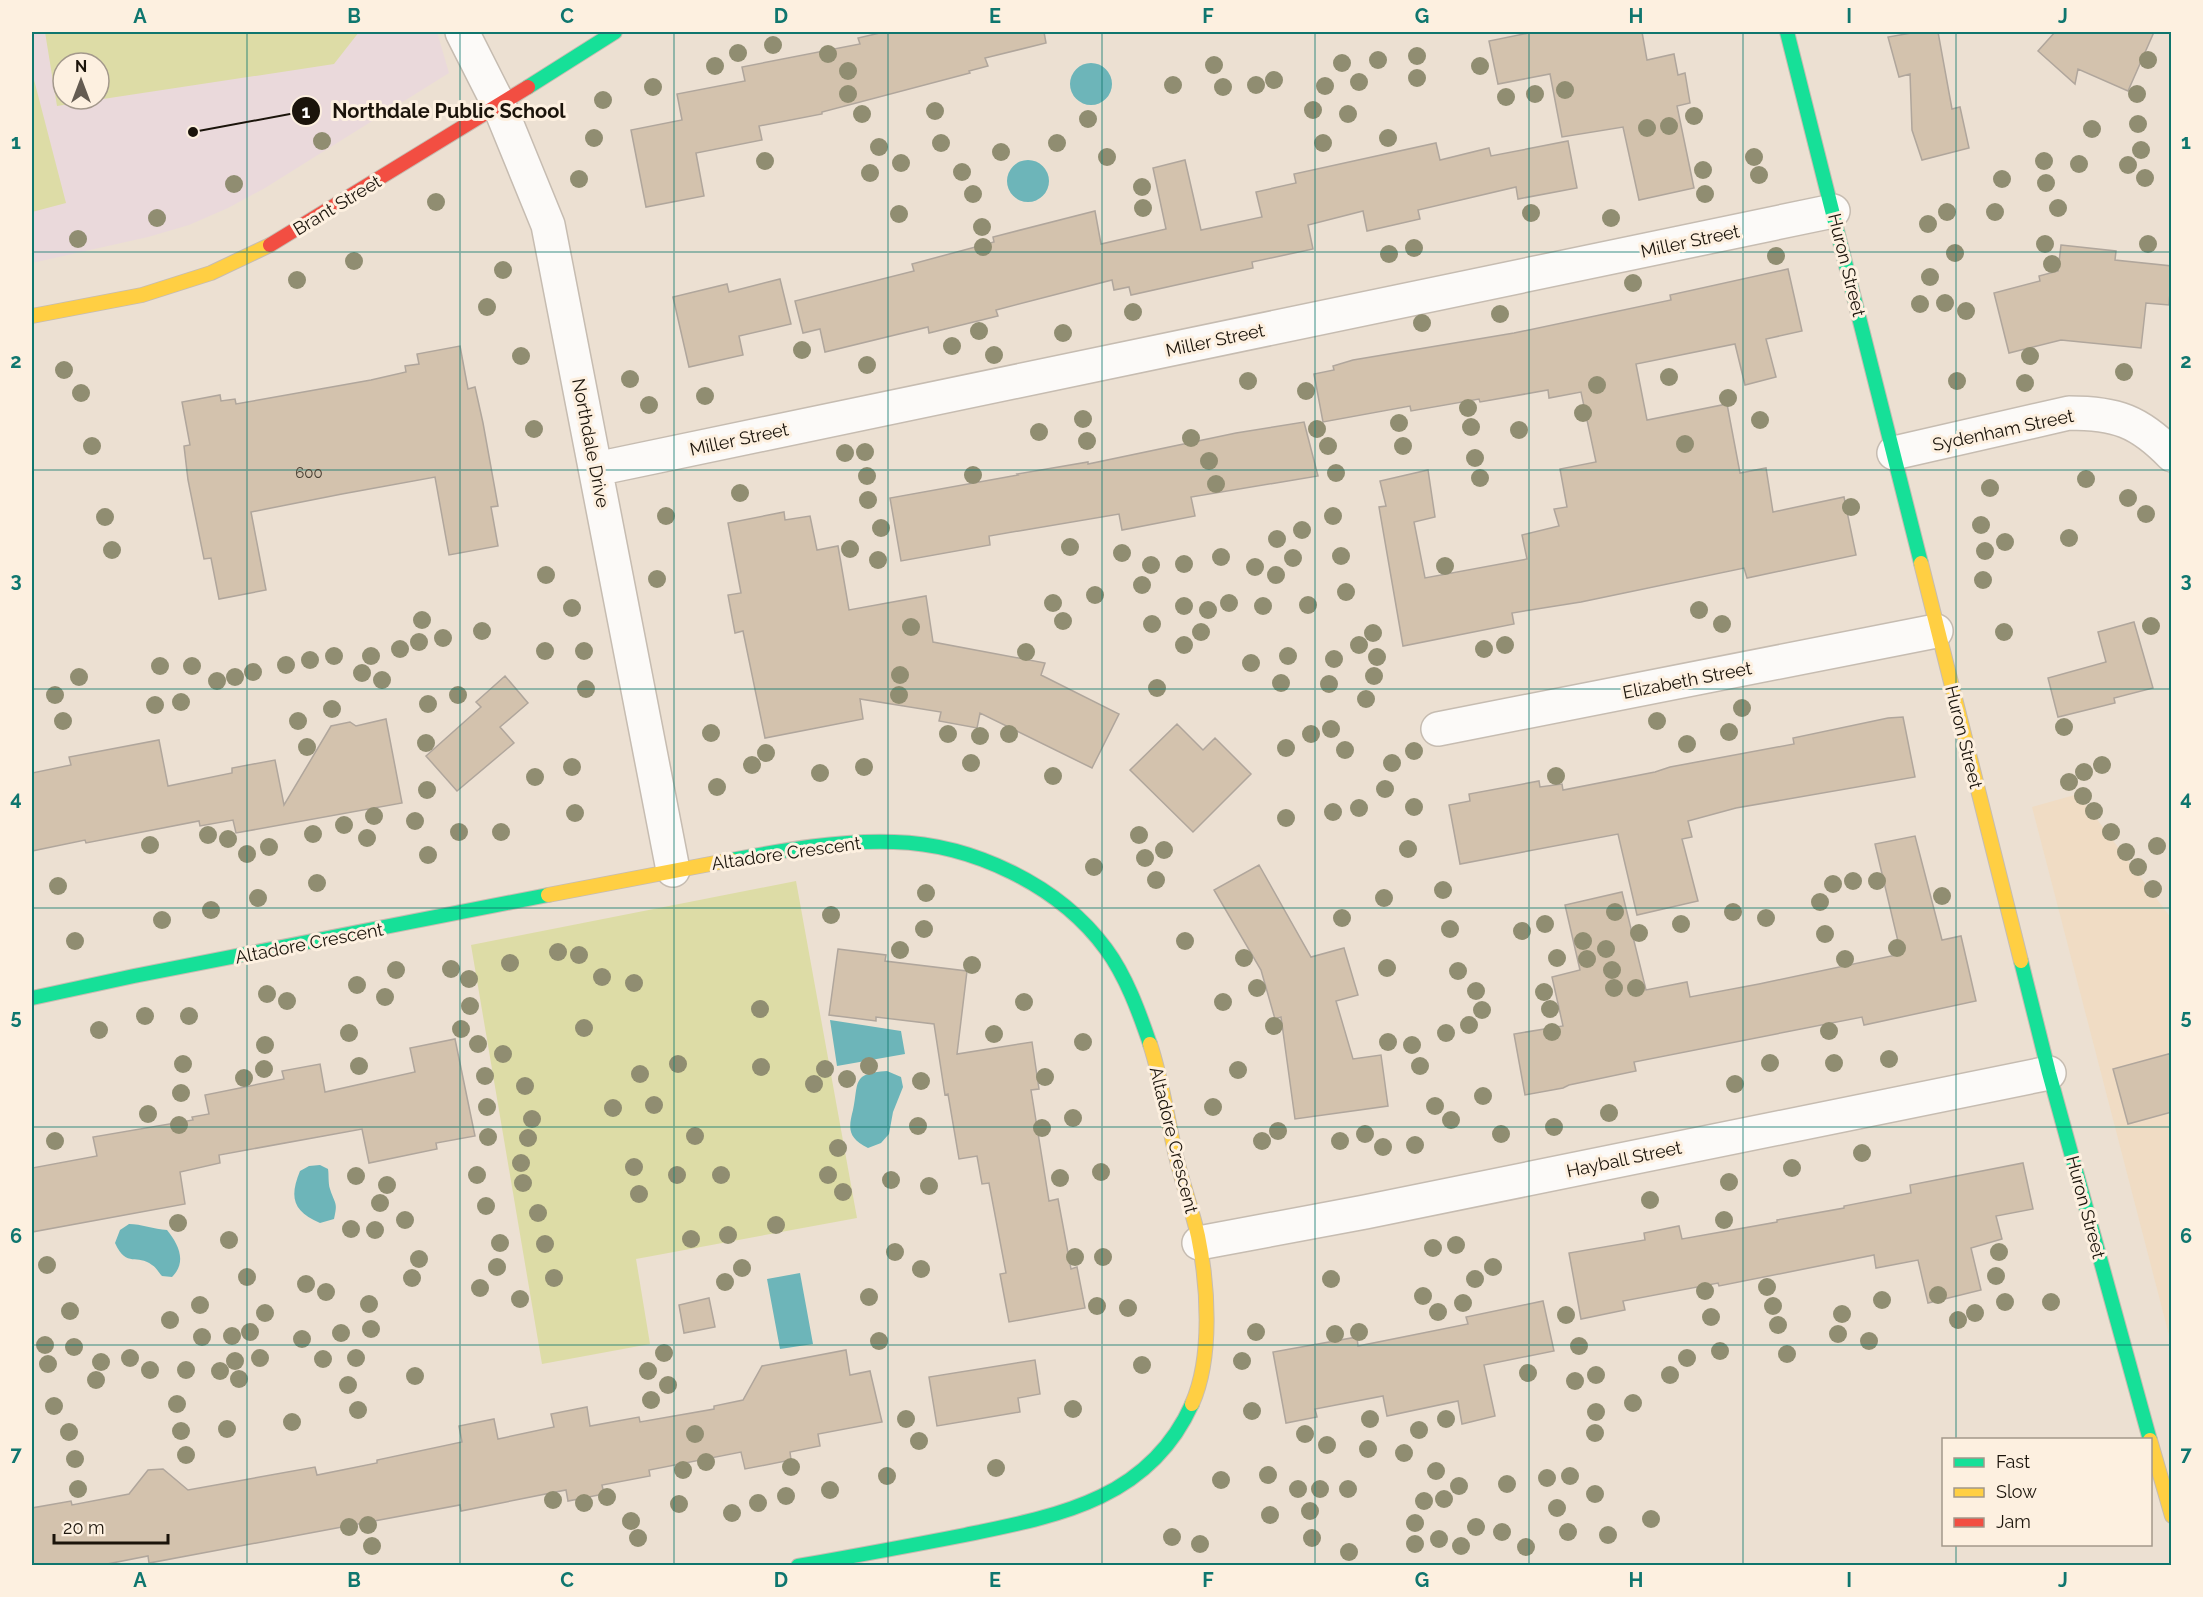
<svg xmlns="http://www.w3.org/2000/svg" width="2203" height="1597" font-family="Raleway,sans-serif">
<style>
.built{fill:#f0dcc4}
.education{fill:#ead9db;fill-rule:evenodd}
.green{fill:#dddca6;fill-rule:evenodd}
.water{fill:#6db5b9}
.building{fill:#d3c2ad;stroke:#b0a69c;stroke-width:1.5}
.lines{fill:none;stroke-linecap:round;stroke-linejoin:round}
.street-casing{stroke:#c6bcb1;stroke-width:36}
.fast-casing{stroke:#c6bcb1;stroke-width:16}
.slow-casing{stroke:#c6bcb1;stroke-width:16}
.jam-casing{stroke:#c6bcb1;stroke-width:16}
.street{stroke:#fcfaf8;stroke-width:33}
.fast{stroke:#16e098;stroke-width:14}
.slow{stroke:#ffcf43;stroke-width:14}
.jam{stroke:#f24e42;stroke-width:14}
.tree{fill:#908d71}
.grid{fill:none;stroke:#0f766e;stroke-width:1.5;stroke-opacity:0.55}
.labels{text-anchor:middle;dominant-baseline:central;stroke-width:6;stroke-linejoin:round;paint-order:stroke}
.number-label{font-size:15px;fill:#494034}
.street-label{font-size:18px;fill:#1b140b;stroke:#fdf0e0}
.leader{fill:none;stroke:#1b140b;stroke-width:2}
.callout-dot{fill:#1b140b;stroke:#fdf0e0;stroke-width:2}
.mark-label{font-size:18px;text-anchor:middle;font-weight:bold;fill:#fff}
.callout-label{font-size:20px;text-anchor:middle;font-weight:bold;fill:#1b140b;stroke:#fdf0e0;stroke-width:6;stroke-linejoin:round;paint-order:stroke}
.neatline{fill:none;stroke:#0f766e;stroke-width:2}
.grid-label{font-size:20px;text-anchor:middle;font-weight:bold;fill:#0f766e}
</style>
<rect width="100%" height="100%" fill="#ece0d2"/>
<path class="built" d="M2078 794 2171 918V1343L2032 807Z"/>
<path class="education" d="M32 32H437L449 73 265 188 228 208 189 225 148 237 32 263ZM63 63H99V99H63Z"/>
<path class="green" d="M45 32H359L334 64 57 106ZM63 63H99V99H63Z
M32 72 66 203 32 212Z
M796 881 857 1218 636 1259 650 1344 542 1364 471 945Z"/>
<path class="water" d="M1070 84a21 21 0 1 1 42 0a21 21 0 1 1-42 0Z
M1007 181a21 21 0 1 1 42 0a21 21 0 1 1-42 0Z
M830 1020 901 1031 905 1054 837 1066Z
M887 1071 901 1077 903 1087 893 1112 889 1134 881 1143 868 1148C848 1138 848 1129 853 1110 859 1083 851 1073 887 1071Z
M320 1165 328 1169C329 1175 328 1183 330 1189 335 1205 338 1201 334 1219L320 1223C293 1211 289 1198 300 1171L309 1166Z
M129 1224C141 1224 154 1229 167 1230 179 1245 187 1262 172 1277L162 1276C159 1273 156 1267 152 1265 137 1253 127 1269 115 1243L120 1230Z
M800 1273 813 1344 780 1349 767 1279Z"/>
<path class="building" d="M884 32H1044L1046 43 985 58 988 66 969 71 970 73 822 112V114L759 126 762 140 696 153 704 196 646 207 631 130 682 120 677 94 745 81 742 67 860 44 858 38Z
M1534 32H1642L1647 60 1674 54 1678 75 1685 73 1690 103 1677 106 1694 188 1639 200 1623 127 1562 137 1550 74 1498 84 1489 41Z
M1917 32H1938L1952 109 1960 107 1969 148 1922 160 1912 130 1910 74 1899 77 1888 37Z
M2055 32H2154L2128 91 2078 69 2075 84 2038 51Z
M1568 141 1577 188 1518 199 1516 187 1418 210 1420 219 1367 231 1363 211 1308 225 1313 249 1252 262 1253 268 1131 295 1129 287 1114 290 1112 280 996 310 998 316 929 333 928 327 825 352 820 329 803 333 795 301 914 271 912 264 994 242 993 237 1095 211 1101 244 1166 229 1153 168 1185 160 1201 230 1262 217 1256 192 1296 183 1294 174 1436 143 1440 160 1489 148 1491 156Z
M2061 245 2116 251 2115 260 2172 266 2169 305 2146 303 2141 348 2061 340 2009 353 1994 293 2040 281 2039 276 2058 271Z
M1788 269 1802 331 1766 339 1776 377 1745 385 1735 344 1636 364 1647 420 1727 404 1740 473 1766 468 1773 512 1844 497 1856 555 1747 578 1744 568 1581 602 1512 613 1514 624 1403 646 1379 507 1386 506 1380 481 1428 470 1435 517 1414 522 1425 578 1527 559 1522 535 1559 526 1554 509 1567 507 1560 469 1596 462 1581 392 1549 398 1548 390 1480 402 1479 399 1411 411 1410 406 1323 422 1314 374 1334 370 1333 366 1353 360 1514 333 1671 300 1670 295Z
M780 279 791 324 739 336 743 355 689 367 673 297 727 284 729 292Z
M460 346 468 389 475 387 483 423 498 506 491 507 498 546 449 555 435 477 342 494 251 512 266 590 219 599 211 558 204 559 188 480 184 446 190 445 182 402 220 395 221 401 235 399 236 404 371 380 406 372 405 366 419 364 417 354Z
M1304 422 1318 476 1191 497 1195 516 1122 530 1119 514 989 536 990 545 901 561 890 498 1018 475 1017 474 1088 462V464L1236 433Z
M784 512 785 520 810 516 817 550 838 546 849 610 926 596 933 642 1045 663 1041 675 1119 714 1092 768 980 713 977 728 939 721 941 712 860 699 863 719 765 738 743 631 735 633 728 595 741 593 728 523Z
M2134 622 2153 688 2114 698 2115 703 2058 717 2048 678 2106 662 2098 632Z
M505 676 528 703 500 727 514 743 457 791 426 756 481 707 476 702Z
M1903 717 1915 777 1736 808 1688 821 1692 837 1682 839 1698 901 1637 915 1618 834 1460 864 1449 805 1470 801 1469 794 1539 781 1540 787 1562 784 1563 790 1655 772 1670 767 1794 744 1793 738 1888 718Z
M386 719 402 803 236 833 233 820 200 826 199 821 86 843 85 840 32 851V773L71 765 69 757 159 740 168 786 232 773V768L275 760 284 805 331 726 350 722 356 726Z
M1177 724 1203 750 1215 738 1251 774 1193 832 1130 770Z
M1915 836 1942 940 1961 936 1976 1001 1864 1025 1862 1017 1634 1062 1636 1071 1569 1085 1563 1088 1525 1095 1514 1034 1563 1026 1552 977 1580 970 1565 905 1622 892 1646 990 1687 982 1690 997 1759 984 1901 954 1875 844Z
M1259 865 1311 957 1344 948 1358 995 1336 1001 1353 1059 1381 1055 1388 1106 1295 1119 1281 1017 1275 1019 1261 970 1214 890Z
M838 949 886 955 885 961 967 971 957 1054 1032 1042 1039 1089 1031 1090 1049 1201 1058 1199 1071 1269 1077 1267 1085 1308 1009 1322 1000 1274 1006 1273 989 1183 982 1184 977 1156 959 1159 948 1094 945 1095 934 1024 876 1017V1021L829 1015Z
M455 1039 475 1136 436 1143 437 1149 369 1163 362 1129 219 1155 220 1163 180 1172 185 1204 32 1232V1168L97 1156 93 1137 193 1120 192 1117 209 1114 205 1095 284 1079 282 1071 320 1064 325 1092 415 1072 410 1048Z
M2172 1053V1112L2128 1124 2113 1069Z
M2023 1163 2033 1209 1996 1216 2002 1239 1971 1248 1981 1290 1928 1303 1918 1260 1876 1268 1874 1255 1719 1286 1718 1283 1623 1301 1625 1310 1581 1319 1569 1253 1645 1240 1644 1233 1679 1226 1682 1239 1777 1222V1220L1844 1208V1206L1911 1193 1910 1185Z
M709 1298 715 1327 684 1333 679 1305Z
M1543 1301 1554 1351 1484 1365 1495 1416 1462 1424 1458 1401 1387 1416 1383 1396 1315 1409 1317 1417 1286 1423 1273 1352 1357 1337 1358 1346 1468 1324 1466 1317Z
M846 1350 850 1375 870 1371 882 1422 818 1434 820 1446 790 1452 791 1460 745 1469 741 1452 649 1470 650 1476 602 1485 604 1494 568 1501 566 1490 461 1511 460 1505 149 1563 148 1556 97 1566H32V1508L71 1501 72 1505 129 1494 148 1470 163 1469 188 1490 315 1467 317 1475 377 1463V1460L462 1442 459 1426 494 1419 498 1439 554 1427 551 1414 587 1407 590 1426 639 1417 640 1422 714 1409V1406L743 1400 762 1366Z
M1035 1360 1040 1394 1018 1398 1020 1412 937 1426 929 1377Z"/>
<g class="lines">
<defs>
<path id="street" d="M462 32 499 105 548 225 673 870
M1894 453 2069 413C2116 413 2139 421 2172 455
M596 469 1833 211
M1438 729 1936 631
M1199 1243 1365 1212 2049 1073"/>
<path id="fast" d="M1787 32 1921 563
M528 87 615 32
M731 860C785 850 839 840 894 842 972 844 1059 885 1106 949 1126 976 1139 1012 1150 1044
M2021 961 2049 1073 2150 1440
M32 998 134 976 548 895
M798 1566C854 1556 909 1546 965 1535 1057 1516 1149 1500 1192 1404"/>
<path id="slow" d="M32 316 142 295 211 273 270 245
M1921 563 2021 961
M548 895 731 860
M1150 1044C1162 1080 1167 1118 1176 1156 1182 1183 1192 1209 1198 1236 1208 1285 1213 1357 1192 1404
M2150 1440 2172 1516"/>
<path id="jam" d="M270 245 528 87"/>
</defs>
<use href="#street" class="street-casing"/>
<use href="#fast" class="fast-casing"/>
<use href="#slow" class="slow-casing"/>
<use href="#jam" class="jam-casing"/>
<use href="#street" class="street"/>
<use href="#fast" class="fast"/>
<use href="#slow" class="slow"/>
<use href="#jam" class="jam"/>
</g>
<g class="tree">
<circle cx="773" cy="45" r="9"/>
<circle cx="738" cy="53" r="9"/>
<circle cx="828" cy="54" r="9"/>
<circle cx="1417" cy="56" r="9"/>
<circle cx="1378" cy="60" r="9"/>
<circle cx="2148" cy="60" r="9"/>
<circle cx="1342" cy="63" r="9"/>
<circle cx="1214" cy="65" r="9"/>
<circle cx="715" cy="66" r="9"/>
<circle cx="1480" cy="66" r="9"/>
<circle cx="848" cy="71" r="9"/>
<circle cx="1417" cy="78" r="9"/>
<circle cx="1274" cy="80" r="9"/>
<circle cx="1359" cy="82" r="9"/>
<circle cx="1173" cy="85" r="9"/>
<circle cx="1256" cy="85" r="9"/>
<circle cx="1325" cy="86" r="9"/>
<circle cx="653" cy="87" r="9"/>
<circle cx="1223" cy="87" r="9"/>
<circle cx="1565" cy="90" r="9"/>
<circle cx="848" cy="94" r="9"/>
<circle cx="1535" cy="94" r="9"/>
<circle cx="2137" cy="94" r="9"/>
<circle cx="1506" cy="97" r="9"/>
<circle cx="603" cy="100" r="9"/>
<circle cx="1313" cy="110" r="9"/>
<circle cx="935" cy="111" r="9"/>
<circle cx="862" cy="114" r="9"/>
<circle cx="1348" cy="114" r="9"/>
<circle cx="1694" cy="116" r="9"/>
<circle cx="1088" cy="119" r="9"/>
<circle cx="2138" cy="124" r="9"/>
<circle cx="1669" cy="126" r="9"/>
<circle cx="1647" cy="128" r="9"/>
<circle cx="2092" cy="129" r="9"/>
<circle cx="594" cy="138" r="9"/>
<circle cx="1388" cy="138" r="9"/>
<circle cx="322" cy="141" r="9"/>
<circle cx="941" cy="143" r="9"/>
<circle cx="1057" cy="143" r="9"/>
<circle cx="1323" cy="143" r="9"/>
<circle cx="879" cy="147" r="9"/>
<circle cx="2141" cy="150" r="9"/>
<circle cx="1001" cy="152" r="9"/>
<circle cx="1107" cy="157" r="9"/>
<circle cx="1754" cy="157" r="9"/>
<circle cx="765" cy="161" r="9"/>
<circle cx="2044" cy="161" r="9"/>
<circle cx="901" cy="163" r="9"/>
<circle cx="2079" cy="164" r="9"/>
<circle cx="2128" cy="165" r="9"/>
<circle cx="1703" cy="170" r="9"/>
<circle cx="962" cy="172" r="9"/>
<circle cx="870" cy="173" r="9"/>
<circle cx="1759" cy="175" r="9"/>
<circle cx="2145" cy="178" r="9"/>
<circle cx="579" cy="179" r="9"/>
<circle cx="2002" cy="179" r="9"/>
<circle cx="2046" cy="183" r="9"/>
<circle cx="234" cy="184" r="9"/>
<circle cx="1142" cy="187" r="9"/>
<circle cx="973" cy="194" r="9"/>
<circle cx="1705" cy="194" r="9"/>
<circle cx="436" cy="202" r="9"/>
<circle cx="1143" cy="208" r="9"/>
<circle cx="2058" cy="208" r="9"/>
<circle cx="1947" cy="212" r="9"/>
<circle cx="1995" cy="212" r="9"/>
<circle cx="1531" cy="213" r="9"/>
<circle cx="899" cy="214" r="9"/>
<circle cx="157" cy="218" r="9"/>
<circle cx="1611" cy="218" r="9"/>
<circle cx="1928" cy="224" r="9"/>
<circle cx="982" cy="227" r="9"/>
<circle cx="78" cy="239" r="9"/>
<circle cx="2045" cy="244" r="9"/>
<circle cx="2148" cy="244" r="9"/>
<circle cx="983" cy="247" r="9"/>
<circle cx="1414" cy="248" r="9"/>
<circle cx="1955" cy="253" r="9"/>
<circle cx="1389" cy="254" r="9"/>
<circle cx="1776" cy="256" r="9"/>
<circle cx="354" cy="261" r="9"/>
<circle cx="2052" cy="264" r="9"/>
<circle cx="503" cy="270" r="9"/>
<circle cx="1930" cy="277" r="9"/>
<circle cx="297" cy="280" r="9"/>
<circle cx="1633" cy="283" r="9"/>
<circle cx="1945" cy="303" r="9"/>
<circle cx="1920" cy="304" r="9"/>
<circle cx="487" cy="307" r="9"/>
<circle cx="1966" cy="311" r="9"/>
<circle cx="1133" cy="312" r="9"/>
<circle cx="1500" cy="314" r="9"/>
<circle cx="1422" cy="323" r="9"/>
<circle cx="979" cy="331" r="9"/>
<circle cx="1063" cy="333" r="9"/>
<circle cx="952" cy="346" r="9"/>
<circle cx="802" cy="350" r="9"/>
<circle cx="994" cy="355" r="9"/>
<circle cx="521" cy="356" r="9"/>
<circle cx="2030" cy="356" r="9"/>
<circle cx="867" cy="365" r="9"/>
<circle cx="64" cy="370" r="9"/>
<circle cx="2124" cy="372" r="9"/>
<circle cx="1669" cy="377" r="9"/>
<circle cx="630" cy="379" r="9"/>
<circle cx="1248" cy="381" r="9"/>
<circle cx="1957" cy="381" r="9"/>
<circle cx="2025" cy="383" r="9"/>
<circle cx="1597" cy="385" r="9"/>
<circle cx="1306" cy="391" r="9"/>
<circle cx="81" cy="393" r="9"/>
<circle cx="705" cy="396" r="9"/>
<circle cx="1728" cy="398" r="9"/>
<circle cx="649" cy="405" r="9"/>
<circle cx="1468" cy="408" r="9"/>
<circle cx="1583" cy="413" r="9"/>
<circle cx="1083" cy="419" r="9"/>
<circle cx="1760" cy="420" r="9"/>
<circle cx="1399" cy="423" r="9"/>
<circle cx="1471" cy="427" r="9"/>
<circle cx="534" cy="429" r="9"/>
<circle cx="1317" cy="429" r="9"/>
<circle cx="1519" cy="430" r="9"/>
<circle cx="1039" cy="432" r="9"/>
<circle cx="1191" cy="438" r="9"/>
<circle cx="1087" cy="441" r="9"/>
<circle cx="1685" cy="444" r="9"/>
<circle cx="92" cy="446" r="9"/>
<circle cx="1328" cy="446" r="9"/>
<circle cx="1403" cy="446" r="9"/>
<circle cx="865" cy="452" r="9"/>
<circle cx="845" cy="453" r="9"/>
<circle cx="1475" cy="458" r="9"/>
<circle cx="1209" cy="461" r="9"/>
<circle cx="1336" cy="473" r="9"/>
<circle cx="973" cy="475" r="9"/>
<circle cx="867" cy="476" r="9"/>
<circle cx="1480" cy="478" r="9"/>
<circle cx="2086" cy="479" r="9"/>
<circle cx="1216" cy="484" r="9"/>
<circle cx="1990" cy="488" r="9"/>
<circle cx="740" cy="493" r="9"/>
<circle cx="2128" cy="498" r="9"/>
<circle cx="868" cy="500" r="9"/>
<circle cx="1851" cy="507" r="9"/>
<circle cx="2146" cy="514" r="9"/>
<circle cx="666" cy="516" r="9"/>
<circle cx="1333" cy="516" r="9"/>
<circle cx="105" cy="517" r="9"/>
<circle cx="1981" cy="525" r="9"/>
<circle cx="881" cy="528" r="9"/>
<circle cx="1302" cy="530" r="9"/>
<circle cx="2069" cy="538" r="9"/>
<circle cx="1277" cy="539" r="9"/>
<circle cx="2005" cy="542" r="9"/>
<circle cx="1070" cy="547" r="9"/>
<circle cx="850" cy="549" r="9"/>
<circle cx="112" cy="550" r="9"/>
<circle cx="1985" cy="551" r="9"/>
<circle cx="1122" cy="553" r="9"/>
<circle cx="1341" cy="556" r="9"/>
<circle cx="1221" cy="557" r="9"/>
<circle cx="1293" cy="558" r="9"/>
<circle cx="878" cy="560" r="9"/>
<circle cx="1184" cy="564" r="9"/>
<circle cx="1151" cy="565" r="9"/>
<circle cx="1445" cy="566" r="9"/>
<circle cx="1255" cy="567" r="9"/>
<circle cx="546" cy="575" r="9"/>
<circle cx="1276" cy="575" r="9"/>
<circle cx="657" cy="579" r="9"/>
<circle cx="1983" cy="580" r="9"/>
<circle cx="1142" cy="585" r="9"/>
<circle cx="1346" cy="592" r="9"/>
<circle cx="1095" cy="595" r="9"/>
<circle cx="1053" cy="603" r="9"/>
<circle cx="1229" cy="603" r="9"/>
<circle cx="1308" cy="605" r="9"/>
<circle cx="1184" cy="606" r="9"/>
<circle cx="1263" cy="606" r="9"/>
<circle cx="572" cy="608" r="9"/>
<circle cx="1208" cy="610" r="9"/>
<circle cx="1699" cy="610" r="9"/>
<circle cx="422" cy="620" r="9"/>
<circle cx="1063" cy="621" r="9"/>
<circle cx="1152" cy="624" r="9"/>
<circle cx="1722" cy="624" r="9"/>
<circle cx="2151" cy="626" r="9"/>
<circle cx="911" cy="627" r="9"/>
<circle cx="482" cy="631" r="9"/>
<circle cx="1201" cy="632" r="9"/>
<circle cx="2004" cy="632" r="9"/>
<circle cx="1373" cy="633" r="9"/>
<circle cx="443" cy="638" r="9"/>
<circle cx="419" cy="642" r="9"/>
<circle cx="1184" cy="645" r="9"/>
<circle cx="1359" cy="645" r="9"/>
<circle cx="1505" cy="645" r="9"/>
<circle cx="400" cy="649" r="9"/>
<circle cx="1484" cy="649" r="9"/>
<circle cx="545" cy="651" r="9"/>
<circle cx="584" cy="651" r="9"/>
<circle cx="1026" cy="652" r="9"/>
<circle cx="334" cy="656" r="9"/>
<circle cx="371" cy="656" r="9"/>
<circle cx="1288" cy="656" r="9"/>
<circle cx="1377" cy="657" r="9"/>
<circle cx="1334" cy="659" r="9"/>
<circle cx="310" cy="660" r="9"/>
<circle cx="1251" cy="663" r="9"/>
<circle cx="286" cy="665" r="9"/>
<circle cx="160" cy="666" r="9"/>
<circle cx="192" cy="666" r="9"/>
<circle cx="253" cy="672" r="9"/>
<circle cx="362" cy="673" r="9"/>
<circle cx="900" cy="675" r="9"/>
<circle cx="1374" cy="676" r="9"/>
<circle cx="79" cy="677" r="9"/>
<circle cx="235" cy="677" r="9"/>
<circle cx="382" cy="680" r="9"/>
<circle cx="217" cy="681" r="9"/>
<circle cx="1281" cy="683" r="9"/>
<circle cx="1329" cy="684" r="9"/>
<circle cx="1157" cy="688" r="9"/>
<circle cx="586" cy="689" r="9"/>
<circle cx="55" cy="695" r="9"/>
<circle cx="458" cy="695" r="9"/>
<circle cx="899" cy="695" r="9"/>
<circle cx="1366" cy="699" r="9"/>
<circle cx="181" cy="702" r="9"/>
<circle cx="428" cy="704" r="9"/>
<circle cx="155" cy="705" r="9"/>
<circle cx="1742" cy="708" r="9"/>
<circle cx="332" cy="709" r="9"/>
<circle cx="63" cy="721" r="9"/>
<circle cx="298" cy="721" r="9"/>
<circle cx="1657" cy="721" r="9"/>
<circle cx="2064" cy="727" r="9"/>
<circle cx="1331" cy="729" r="9"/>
<circle cx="1729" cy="732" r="9"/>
<circle cx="711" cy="733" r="9"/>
<circle cx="948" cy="734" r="9"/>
<circle cx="1009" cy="734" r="9"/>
<circle cx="1311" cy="734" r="9"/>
<circle cx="980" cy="736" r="9"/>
<circle cx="426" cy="743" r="9"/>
<circle cx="1687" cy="744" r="9"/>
<circle cx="307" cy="747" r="9"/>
<circle cx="1286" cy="748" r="9"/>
<circle cx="1345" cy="750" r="9"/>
<circle cx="1414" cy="751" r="9"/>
<circle cx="766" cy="753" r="9"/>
<circle cx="971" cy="763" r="9"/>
<circle cx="1392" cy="763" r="9"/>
<circle cx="752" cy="765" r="9"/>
<circle cx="2102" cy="765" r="9"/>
<circle cx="572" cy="767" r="9"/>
<circle cx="864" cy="767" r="9"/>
<circle cx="2084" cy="772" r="9"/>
<circle cx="820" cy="773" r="9"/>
<circle cx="1053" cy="776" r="9"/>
<circle cx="1556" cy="776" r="9"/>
<circle cx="535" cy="777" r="9"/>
<circle cx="2069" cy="782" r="9"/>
<circle cx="717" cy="787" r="9"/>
<circle cx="1385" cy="789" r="9"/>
<circle cx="427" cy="790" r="9"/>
<circle cx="2083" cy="796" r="9"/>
<circle cx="1414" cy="807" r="9"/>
<circle cx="1359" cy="808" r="9"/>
<circle cx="2094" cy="811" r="9"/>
<circle cx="1333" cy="812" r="9"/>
<circle cx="575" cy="813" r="9"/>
<circle cx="374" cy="816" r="9"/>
<circle cx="1286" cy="818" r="9"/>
<circle cx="415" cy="821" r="9"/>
<circle cx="344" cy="825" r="9"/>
<circle cx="459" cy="832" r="9"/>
<circle cx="501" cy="832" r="9"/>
<circle cx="2111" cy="832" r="9"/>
<circle cx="313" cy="834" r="9"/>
<circle cx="208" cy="835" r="9"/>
<circle cx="1139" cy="835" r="9"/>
<circle cx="367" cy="838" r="9"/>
<circle cx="228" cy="839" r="9"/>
<circle cx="150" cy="845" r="9"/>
<circle cx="2157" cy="846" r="9"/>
<circle cx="269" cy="847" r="9"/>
<circle cx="1408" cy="849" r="9"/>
<circle cx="1164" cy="850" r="9"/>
<circle cx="2126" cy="852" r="9"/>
<circle cx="247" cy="854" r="9"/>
<circle cx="428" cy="855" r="9"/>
<circle cx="1145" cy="858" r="9"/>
<circle cx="1094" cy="867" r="9"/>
<circle cx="2138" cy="867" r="9"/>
<circle cx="1156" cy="880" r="9"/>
<circle cx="1853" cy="881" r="9"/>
<circle cx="1877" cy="881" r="9"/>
<circle cx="317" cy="883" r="9"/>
<circle cx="1833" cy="884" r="9"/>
<circle cx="58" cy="886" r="9"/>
<circle cx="2153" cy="889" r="9"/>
<circle cx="1443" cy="890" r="9"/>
<circle cx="926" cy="893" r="9"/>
<circle cx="1942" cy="896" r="9"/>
<circle cx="258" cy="898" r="9"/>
<circle cx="1384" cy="898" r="9"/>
<circle cx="1820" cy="902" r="9"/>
<circle cx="211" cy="910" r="9"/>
<circle cx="1615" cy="912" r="9"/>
<circle cx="1733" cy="912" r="9"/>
<circle cx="831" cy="915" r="9"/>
<circle cx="1342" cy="918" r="9"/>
<circle cx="1766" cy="918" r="9"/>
<circle cx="162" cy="920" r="9"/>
<circle cx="1545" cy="924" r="9"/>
<circle cx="1681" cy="924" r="9"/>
<circle cx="924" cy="929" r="9"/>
<circle cx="1450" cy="929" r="9"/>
<circle cx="1522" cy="931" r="9"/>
<circle cx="1639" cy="933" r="9"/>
<circle cx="1825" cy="934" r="9"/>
<circle cx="75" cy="941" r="9"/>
<circle cx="1185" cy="941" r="9"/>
<circle cx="1583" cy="941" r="9"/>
<circle cx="1897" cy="948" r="9"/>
<circle cx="1606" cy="949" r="9"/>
<circle cx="900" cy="950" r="9"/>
<circle cx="558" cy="952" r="9"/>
<circle cx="579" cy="955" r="9"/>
<circle cx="1244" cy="958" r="9"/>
<circle cx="1557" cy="958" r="9"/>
<circle cx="1587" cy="959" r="9"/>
<circle cx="1845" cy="959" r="9"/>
<circle cx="510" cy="963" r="9"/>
<circle cx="972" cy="965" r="9"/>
<circle cx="1387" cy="968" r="9"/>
<circle cx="451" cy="969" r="9"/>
<circle cx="396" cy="970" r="9"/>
<circle cx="1612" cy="970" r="9"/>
<circle cx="1458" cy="971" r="9"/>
<circle cx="602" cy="977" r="9"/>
<circle cx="469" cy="979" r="9"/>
<circle cx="634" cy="983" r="9"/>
<circle cx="357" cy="985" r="9"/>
<circle cx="1257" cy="988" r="9"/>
<circle cx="1614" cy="988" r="9"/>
<circle cx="1636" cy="988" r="9"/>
<circle cx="1476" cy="991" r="9"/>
<circle cx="1544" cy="992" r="9"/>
<circle cx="267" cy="994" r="9"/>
<circle cx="385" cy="997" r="9"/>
<circle cx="287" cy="1001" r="9"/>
<circle cx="1024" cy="1002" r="9"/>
<circle cx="1223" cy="1002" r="9"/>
<circle cx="470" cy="1006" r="9"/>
<circle cx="760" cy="1009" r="9"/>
<circle cx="1550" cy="1009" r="9"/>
<circle cx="1482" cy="1010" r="9"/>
<circle cx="145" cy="1016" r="9"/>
<circle cx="189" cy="1016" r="9"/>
<circle cx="1469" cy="1025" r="9"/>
<circle cx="1274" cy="1026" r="9"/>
<circle cx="584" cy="1028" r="9"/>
<circle cx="461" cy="1029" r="9"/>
<circle cx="99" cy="1030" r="9"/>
<circle cx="1829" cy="1031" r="9"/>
<circle cx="1552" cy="1032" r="9"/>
<circle cx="349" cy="1033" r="9"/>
<circle cx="1446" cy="1033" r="9"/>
<circle cx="994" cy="1034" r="9"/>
<circle cx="1083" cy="1042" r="9"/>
<circle cx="1388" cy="1042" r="9"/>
<circle cx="478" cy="1044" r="9"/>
<circle cx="265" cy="1045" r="9"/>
<circle cx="1412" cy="1045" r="9"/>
<circle cx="503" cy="1054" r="9"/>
<circle cx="1889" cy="1059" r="9"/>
<circle cx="1770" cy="1063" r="9"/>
<circle cx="1834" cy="1063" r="9"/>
<circle cx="183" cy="1064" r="9"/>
<circle cx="678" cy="1064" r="9"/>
<circle cx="359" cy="1066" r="9"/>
<circle cx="869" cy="1066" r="9"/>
<circle cx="1420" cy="1066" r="9"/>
<circle cx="761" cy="1067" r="9"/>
<circle cx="264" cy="1069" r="9"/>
<circle cx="825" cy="1069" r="9"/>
<circle cx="1238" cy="1070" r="9"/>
<circle cx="640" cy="1074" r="9"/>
<circle cx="485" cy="1076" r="9"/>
<circle cx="1045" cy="1077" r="9"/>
<circle cx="244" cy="1078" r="9"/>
<circle cx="847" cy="1079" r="9"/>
<circle cx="921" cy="1081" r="9"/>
<circle cx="814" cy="1084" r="9"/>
<circle cx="1735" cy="1084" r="9"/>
<circle cx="525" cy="1086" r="9"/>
<circle cx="181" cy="1093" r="9"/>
<circle cx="1483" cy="1096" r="9"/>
<circle cx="654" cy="1105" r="9"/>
<circle cx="1435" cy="1106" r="9"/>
<circle cx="487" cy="1107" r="9"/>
<circle cx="1213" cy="1107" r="9"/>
<circle cx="613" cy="1108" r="9"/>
<circle cx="1609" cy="1113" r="9"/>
<circle cx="148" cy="1114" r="9"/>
<circle cx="1073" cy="1118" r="9"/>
<circle cx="532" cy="1119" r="9"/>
<circle cx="1451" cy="1120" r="9"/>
<circle cx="179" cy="1125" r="9"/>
<circle cx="918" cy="1126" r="9"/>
<circle cx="1554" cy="1127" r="9"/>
<circle cx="1042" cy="1128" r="9"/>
<circle cx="1278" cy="1131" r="9"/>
<circle cx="1365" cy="1134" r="9"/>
<circle cx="1501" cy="1134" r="9"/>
<circle cx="695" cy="1136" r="9"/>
<circle cx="488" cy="1137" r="9"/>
<circle cx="528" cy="1138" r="9"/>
<circle cx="55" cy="1141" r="9"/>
<circle cx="1262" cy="1141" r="9"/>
<circle cx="1340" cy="1141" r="9"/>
<circle cx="1415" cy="1145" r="9"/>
<circle cx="1383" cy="1147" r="9"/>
<circle cx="838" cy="1148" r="9"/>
<circle cx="1862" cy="1153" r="9"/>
<circle cx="521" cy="1163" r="9"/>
<circle cx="634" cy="1167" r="9"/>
<circle cx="1792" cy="1168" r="9"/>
<circle cx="1101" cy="1172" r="9"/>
<circle cx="477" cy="1175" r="9"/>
<circle cx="677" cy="1175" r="9"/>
<circle cx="721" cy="1175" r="9"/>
<circle cx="828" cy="1175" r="9"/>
<circle cx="356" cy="1176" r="9"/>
<circle cx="1060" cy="1178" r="9"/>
<circle cx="891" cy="1180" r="9"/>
<circle cx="1729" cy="1182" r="9"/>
<circle cx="523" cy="1183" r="9"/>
<circle cx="387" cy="1185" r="9"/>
<circle cx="929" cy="1186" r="9"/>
<circle cx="843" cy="1192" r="9"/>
<circle cx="639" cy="1194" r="9"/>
<circle cx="1650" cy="1200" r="9"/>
<circle cx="380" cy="1203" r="9"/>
<circle cx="486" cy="1206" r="9"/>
<circle cx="538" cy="1213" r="9"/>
<circle cx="405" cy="1220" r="9"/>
<circle cx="1724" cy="1220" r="9"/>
<circle cx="178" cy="1223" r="9"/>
<circle cx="776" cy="1225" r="9"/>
<circle cx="351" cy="1229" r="9"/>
<circle cx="375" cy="1230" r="9"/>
<circle cx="728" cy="1235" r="9"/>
<circle cx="691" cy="1239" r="9"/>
<circle cx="229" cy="1240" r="9"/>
<circle cx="500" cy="1243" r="9"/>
<circle cx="545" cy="1244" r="9"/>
<circle cx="1456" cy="1245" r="9"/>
<circle cx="1433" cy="1248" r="9"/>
<circle cx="895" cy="1252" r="9"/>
<circle cx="1999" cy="1252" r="9"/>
<circle cx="1075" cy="1257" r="9"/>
<circle cx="1103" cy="1257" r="9"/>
<circle cx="419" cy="1259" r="9"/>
<circle cx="47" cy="1265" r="9"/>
<circle cx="497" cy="1267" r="9"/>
<circle cx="1493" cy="1267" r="9"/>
<circle cx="742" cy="1268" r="9"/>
<circle cx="921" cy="1269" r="9"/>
<circle cx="1996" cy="1276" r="9"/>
<circle cx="247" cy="1277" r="9"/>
<circle cx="412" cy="1278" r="9"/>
<circle cx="554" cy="1278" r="9"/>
<circle cx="1331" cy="1279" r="9"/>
<circle cx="1475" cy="1279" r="9"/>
<circle cx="725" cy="1282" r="9"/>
<circle cx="306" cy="1284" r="9"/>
<circle cx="1767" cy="1287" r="9"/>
<circle cx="480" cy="1288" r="9"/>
<circle cx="1705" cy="1291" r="9"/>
<circle cx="326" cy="1292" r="9"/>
<circle cx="1938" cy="1295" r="9"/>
<circle cx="1423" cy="1296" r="9"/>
<circle cx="869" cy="1297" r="9"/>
<circle cx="520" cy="1299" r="9"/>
<circle cx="1882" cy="1300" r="9"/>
<circle cx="2005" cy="1302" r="9"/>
<circle cx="2051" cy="1302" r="9"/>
<circle cx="1463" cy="1303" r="9"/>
<circle cx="369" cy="1304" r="9"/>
<circle cx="200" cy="1305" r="9"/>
<circle cx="1097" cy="1306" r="9"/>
<circle cx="1773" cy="1306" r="9"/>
<circle cx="1128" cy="1308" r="9"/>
<circle cx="70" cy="1311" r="9"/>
<circle cx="1438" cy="1312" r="9"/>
<circle cx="265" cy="1313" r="9"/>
<circle cx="1975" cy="1313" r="9"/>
<circle cx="1842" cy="1314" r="9"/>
<circle cx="1566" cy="1315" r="9"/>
<circle cx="1711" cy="1317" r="9"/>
<circle cx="170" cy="1320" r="9"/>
<circle cx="1958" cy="1320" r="9"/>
<circle cx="1778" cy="1325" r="9"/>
<circle cx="371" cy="1329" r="9"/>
<circle cx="250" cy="1332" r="9"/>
<circle cx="1256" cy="1332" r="9"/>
<circle cx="1359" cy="1332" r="9"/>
<circle cx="341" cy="1333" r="9"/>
<circle cx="1335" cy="1334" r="9"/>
<circle cx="1838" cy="1334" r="9"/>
<circle cx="232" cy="1336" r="9"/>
<circle cx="202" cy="1337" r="9"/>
<circle cx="302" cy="1339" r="9"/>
<circle cx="879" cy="1341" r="9"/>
<circle cx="1869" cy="1341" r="9"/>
<circle cx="45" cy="1345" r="9"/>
<circle cx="1579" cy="1346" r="9"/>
<circle cx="74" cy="1347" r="9"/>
<circle cx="1720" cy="1351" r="9"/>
<circle cx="664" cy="1353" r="9"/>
<circle cx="1787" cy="1354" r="9"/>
<circle cx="130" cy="1358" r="9"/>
<circle cx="260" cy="1358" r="9"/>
<circle cx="356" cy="1358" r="9"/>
<circle cx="1687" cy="1358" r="9"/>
<circle cx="323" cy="1359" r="9"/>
<circle cx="235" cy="1361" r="9"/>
<circle cx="1242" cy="1361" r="9"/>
<circle cx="101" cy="1362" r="9"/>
<circle cx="48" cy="1364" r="9"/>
<circle cx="1142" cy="1365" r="9"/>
<circle cx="150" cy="1370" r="9"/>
<circle cx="186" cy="1370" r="9"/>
<circle cx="220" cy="1371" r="9"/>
<circle cx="648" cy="1371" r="9"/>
<circle cx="1528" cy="1373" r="9"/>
<circle cx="1596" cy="1375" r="9"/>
<circle cx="1670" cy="1375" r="9"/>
<circle cx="415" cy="1376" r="9"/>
<circle cx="239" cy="1379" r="9"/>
<circle cx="96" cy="1380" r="9"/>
<circle cx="1575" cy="1381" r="9"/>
<circle cx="348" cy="1385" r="9"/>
<circle cx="668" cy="1385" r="9"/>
<circle cx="651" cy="1400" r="9"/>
<circle cx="1633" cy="1403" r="9"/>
<circle cx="177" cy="1404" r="9"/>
<circle cx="54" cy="1406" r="9"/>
<circle cx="1073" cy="1409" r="9"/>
<circle cx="358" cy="1410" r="9"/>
<circle cx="1252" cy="1411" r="9"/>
<circle cx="1596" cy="1412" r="9"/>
<circle cx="906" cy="1419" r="9"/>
<circle cx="1370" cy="1419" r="9"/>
<circle cx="1446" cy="1419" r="9"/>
<circle cx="292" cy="1422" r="9"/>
<circle cx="227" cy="1429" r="9"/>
<circle cx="1419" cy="1430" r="9"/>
<circle cx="181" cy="1431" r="9"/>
<circle cx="69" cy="1432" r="9"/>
<circle cx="1595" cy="1433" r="9"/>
<circle cx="695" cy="1434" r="9"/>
<circle cx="1305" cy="1434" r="9"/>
<circle cx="919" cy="1441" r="9"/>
<circle cx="1327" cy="1445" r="9"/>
<circle cx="1368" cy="1449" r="9"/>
<circle cx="1404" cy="1453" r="9"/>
<circle cx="186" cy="1455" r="9"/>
<circle cx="75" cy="1459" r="9"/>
<circle cx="706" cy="1462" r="9"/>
<circle cx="791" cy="1467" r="9"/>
<circle cx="996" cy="1468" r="9"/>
<circle cx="683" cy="1470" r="9"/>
<circle cx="1436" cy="1471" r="9"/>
<circle cx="1268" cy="1475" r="9"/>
<circle cx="887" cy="1476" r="9"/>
<circle cx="1570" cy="1476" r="9"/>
<circle cx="1547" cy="1478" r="9"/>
<circle cx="1221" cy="1480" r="9"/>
<circle cx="1507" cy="1484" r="9"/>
<circle cx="1459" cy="1486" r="9"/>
<circle cx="78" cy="1489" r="9"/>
<circle cx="1298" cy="1489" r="9"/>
<circle cx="1320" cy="1489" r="9"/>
<circle cx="1348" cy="1489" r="9"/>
<circle cx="830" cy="1490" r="9"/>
<circle cx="1595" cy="1494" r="9"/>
<circle cx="786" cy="1496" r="9"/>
<circle cx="607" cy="1497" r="9"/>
<circle cx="1444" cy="1499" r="9"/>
<circle cx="553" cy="1500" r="9"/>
<circle cx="1424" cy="1501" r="9"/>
<circle cx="584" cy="1503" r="9"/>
<circle cx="758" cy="1503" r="9"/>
<circle cx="679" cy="1504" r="9"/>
<circle cx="1557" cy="1508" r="9"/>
<circle cx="1310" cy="1511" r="9"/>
<circle cx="732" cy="1513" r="9"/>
<circle cx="1270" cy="1515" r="9"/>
<circle cx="1651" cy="1519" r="9"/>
<circle cx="631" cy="1521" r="9"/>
<circle cx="1415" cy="1523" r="9"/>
<circle cx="368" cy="1525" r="9"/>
<circle cx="349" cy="1527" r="9"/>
<circle cx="1476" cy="1527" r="9"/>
<circle cx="1502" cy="1532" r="9"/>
<circle cx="1568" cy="1532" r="9"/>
<circle cx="1608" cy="1535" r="9"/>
<circle cx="1172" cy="1537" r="9"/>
<circle cx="638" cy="1538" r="9"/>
<circle cx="1312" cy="1538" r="9"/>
<circle cx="1439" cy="1539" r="9"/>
<circle cx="1200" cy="1544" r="9"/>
<circle cx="1415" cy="1544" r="9"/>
<circle cx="372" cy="1546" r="9"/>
<circle cx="1461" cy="1546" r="9"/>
<circle cx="1526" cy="1547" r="9"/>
<circle cx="1349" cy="1552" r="9"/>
</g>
<path class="grid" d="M247 32V1566M460 32V1566M674 32V1566M888 32V1566M1102 32V1566M1315 32V1566M1529 32V1566M1743 32V1566M1956 32V1440M32 252H2172M32 470H2172M32 689H2172M32 908H2172M32 1127H2172M32 1345H2172M1956 1544V1566"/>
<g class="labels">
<g class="number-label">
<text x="309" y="473">600</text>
</g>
<g class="street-label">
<text transform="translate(337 205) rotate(-31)">Brant Street</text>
<text transform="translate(1690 241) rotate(-12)">Miller Street</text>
<text transform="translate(1847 265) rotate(76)">Huron Street</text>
<text transform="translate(1215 340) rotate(-12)">Miller Street</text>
<text transform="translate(2003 430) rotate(-12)">Sydenham Street</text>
<text transform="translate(739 439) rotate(-12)">Miller Street</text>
<text transform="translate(591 443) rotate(79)">Northdale Drive</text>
<text transform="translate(1687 680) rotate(-11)">Elizabeth Street</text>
<text transform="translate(1964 737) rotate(76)">Huron Street</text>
<text transform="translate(786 853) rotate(-8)">Altadore Crescent</text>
<text transform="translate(309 943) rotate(-11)">Altadore Crescent</text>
<text transform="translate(1174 1140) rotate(76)">Altadore Crescent</text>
<text transform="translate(1624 1159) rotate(-12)">Hayball Street</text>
<text transform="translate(2086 1207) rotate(75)">Huron Street</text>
</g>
</g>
<path class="leader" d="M193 132L306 111"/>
<g class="callout-dot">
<circle cx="193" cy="132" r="6"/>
<circle cx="306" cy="111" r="15"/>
</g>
<g class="mark-label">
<text x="306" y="118">1</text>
</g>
<g class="callout-label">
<text x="449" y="118">Northdale Public School</text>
</g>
<rect width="2203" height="1597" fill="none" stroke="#fdf0e0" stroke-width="66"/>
<rect x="1942" y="1438" width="210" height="108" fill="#fdf0e0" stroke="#a3988b" stroke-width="1.5"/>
<rect x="1954" y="1458" width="30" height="9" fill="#16e098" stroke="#a3988b" stroke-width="1.5"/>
<text x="1996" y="1468" font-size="18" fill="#1b140b">Fast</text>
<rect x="1954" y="1488" width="30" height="9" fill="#ffcf43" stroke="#a3988b" stroke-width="1.5"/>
<text x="1996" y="1498" font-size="18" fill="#1b140b">Slow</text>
<rect x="1954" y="1518" width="30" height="9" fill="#f24e42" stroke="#a3988b" stroke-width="1.5"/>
<text x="1996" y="1528" font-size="18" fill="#1b140b">Jam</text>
<g transform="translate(81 81)"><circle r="28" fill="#fdf0e0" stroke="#a3988b" stroke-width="1.5"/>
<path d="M0-4.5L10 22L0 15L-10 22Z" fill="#645b51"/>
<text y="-9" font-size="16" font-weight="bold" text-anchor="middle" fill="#1b140b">N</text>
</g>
<path d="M54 1534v9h114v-9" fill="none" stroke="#1b140b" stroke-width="3"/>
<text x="63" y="1534" font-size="18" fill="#1b140b" stroke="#fdf0e0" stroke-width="4.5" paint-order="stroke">20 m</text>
<rect x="33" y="33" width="2137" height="1531" class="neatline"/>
<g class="grid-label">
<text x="140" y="23">A</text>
<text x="354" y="23">B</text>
<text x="567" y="23">C</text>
<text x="781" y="23">D</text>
<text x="995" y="23">E</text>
<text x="1208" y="23">F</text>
<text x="1422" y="23">G</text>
<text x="1636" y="23">H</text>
<text x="1849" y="23">I</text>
<text x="2063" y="23">J</text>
<text x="16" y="149">1</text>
<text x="2186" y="149">1</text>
<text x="16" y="368">2</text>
<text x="2186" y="368">2</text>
<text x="16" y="587">3</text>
<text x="2186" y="587">3</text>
<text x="16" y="805">4</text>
<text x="2186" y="805">4</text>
<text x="16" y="1024">5</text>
<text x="2186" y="1024">5</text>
<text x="16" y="1243">6</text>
<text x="2186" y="1243">6</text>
<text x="16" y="1461">7</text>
<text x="2186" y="1461">7</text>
<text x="140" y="1587">A</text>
<text x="354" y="1587">B</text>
<text x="567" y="1587">C</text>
<text x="781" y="1587">D</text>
<text x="995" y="1587">E</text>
<text x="1208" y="1587">F</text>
<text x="1422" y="1587">G</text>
<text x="1636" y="1587">H</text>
<text x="1849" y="1587">I</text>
<text x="2063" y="1587">J</text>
</g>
</svg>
